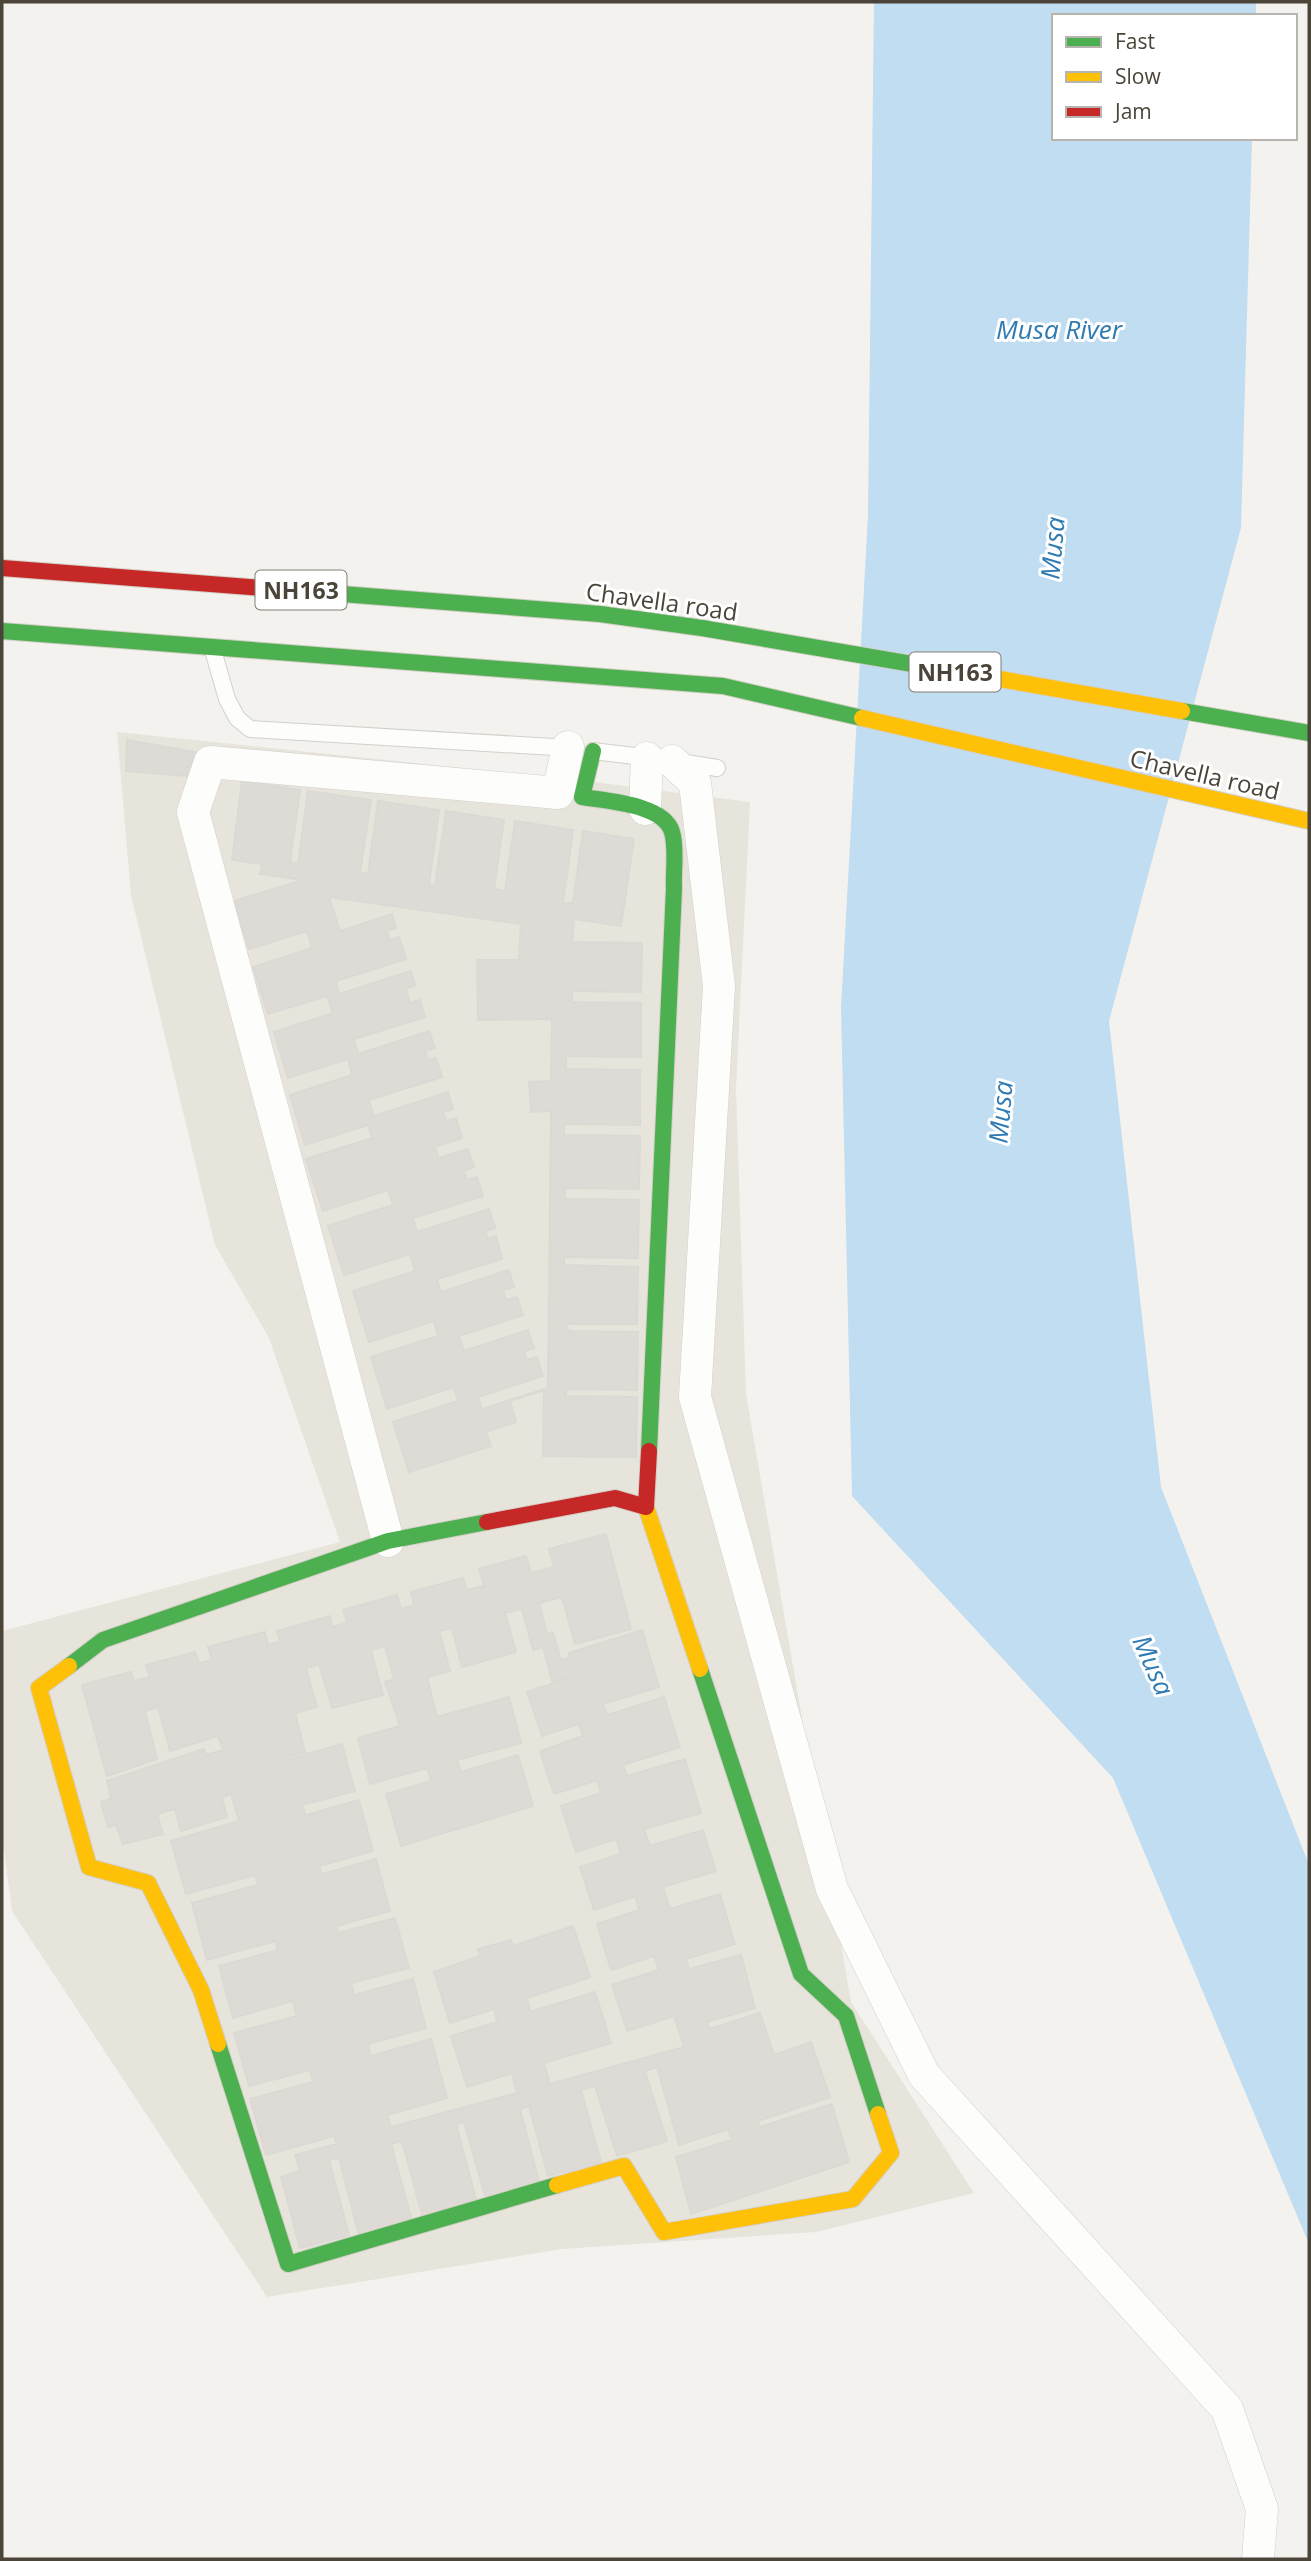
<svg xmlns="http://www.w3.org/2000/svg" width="1311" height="2561" font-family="'Open Sans',sans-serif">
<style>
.residential{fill:#e7e4dc}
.water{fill:#c0ddf1}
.building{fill:#dedbd6;stroke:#dcd9d4;stroke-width:2;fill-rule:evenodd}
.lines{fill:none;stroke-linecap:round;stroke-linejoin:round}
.lane-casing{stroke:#d2d0cb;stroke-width:18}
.street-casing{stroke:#d2d0cb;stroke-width:33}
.fast-casing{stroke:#d3cfc5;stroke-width:18}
.slow-casing{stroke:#d3cfc5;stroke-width:18}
.jam-casing{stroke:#d3cfc5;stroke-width:18}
.lane{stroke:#fdfdfc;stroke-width:16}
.street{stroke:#fdfdfc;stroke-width:32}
.fast{stroke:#4caf50;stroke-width:16}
.slow{stroke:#ffc107;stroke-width:16}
.jam{stroke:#c62828;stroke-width:16}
.labels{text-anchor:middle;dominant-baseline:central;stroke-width:6;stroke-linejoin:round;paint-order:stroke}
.shield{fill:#fff;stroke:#817c74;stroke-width:2}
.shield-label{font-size:23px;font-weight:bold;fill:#4b4439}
.street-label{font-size:24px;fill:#4b4439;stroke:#fff}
.water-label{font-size:26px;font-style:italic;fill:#2e7ab2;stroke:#fff}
</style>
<rect width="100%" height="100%" fill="#f4f2ee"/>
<path class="residential" d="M117 732 578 780 750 802 736 1089 746 1394 851 2002 974 2193 816 2232 562 2249 267 2297 12 1911 2 1835V1631L340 1542 269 1338 215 1245 131 895Z"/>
<path class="water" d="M874 2H1256V16H1054V138H1252L1241 528 1109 1021 1161 1487 1309 1865V2244L1113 1778 852 1496 841 1008 868 515Z"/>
<path class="building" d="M127 740 200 753 188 776 126 771Z
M242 781 300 790 290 862 298 864 308 791 371 800 360 873 368 874 378 801 439 810 429 884 435 886 446 811 504 820 494 889 505 891 515 821 573 830 563 903H573L583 831 634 839 621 926 574 919 572 942 642 943 641 992 572 991V1002L641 1003V1057L566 1056V1069L640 1070V1125L564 1124V1135L640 1136 639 1189 565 1188V1199L639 1200 638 1258 564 1257V1265L638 1267 637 1324H567L568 1331 638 1332 637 1390 566 1389V1396L637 1397 636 1457 543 1456 544 1390 510 1401 516 1422 486 1432 491 1446 409 1472 393 1422 458 1401 454 1387 387 1409 371 1357 438 1336 434 1321 369 1342 353 1291 415 1271 410 1254 344 1275 328 1226 393 1205 388 1190 323 1211 306 1159 372 1138 368 1125 305 1145 290 1095 352 1075 348 1059 288 1078 274 1032 333 1013 327 996 268 1014 253 967 312 948 307 931 249 949 234 901 303 880 260 874 262 864 232 860ZM329 897 521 924 519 960H477L478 1020 552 1019 551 1081 529 1082 531 1112 551 1111 548 1388 482 1409 478 1397 543 1376 537 1357 527 1360 524 1351 534 1348 528 1330 464 1351 459 1336 523 1315 517 1297 506 1300 503 1290 514 1287 509 1270 441 1292 437 1279 502 1259 496 1236 488 1239 485 1231 495 1228 489 1209 417 1232 413 1218 483 1196 477 1177 467 1180 464 1171 474 1167 468 1149 438 1158 435 1147 462 1138 456 1118 446 1121 443 1112 453 1109 448 1092 374 1116 369 1100 442 1077 436 1058 428 1060 425 1051 435 1048 429 1031 358 1054 354 1039 425 1017 420 1000 410 1003 406 989 415 985 411 971 339 994 336 981 406 959 399 937 390 941 387 931 396 928 392 914 340 931Z
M606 1534 631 1629 575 1644 562 1597 539 1603 547 1634 553 1633 561 1660 570 1657 569 1653 642 1630 659 1687 603 1704 607 1715 664 1697 680 1747 623 1765 627 1776 685 1759 701 1813 644 1829 650 1846 703 1830 716 1871 663 1887 670 1909 720 1894 735 1944 686 1959 689 1969 741 1955 755 2008 707 2022 709 2029 760 2013 774 2055 811 2042 830 2097 758 2121 760 2127 832 2104 849 2162 691 2214 676 2157 732 2140 728 2129 679 2145 657 2067 645 2071 667 2141 617 2156 595 2086 581 2090 601 2162 548 2176 529 2106 520 2109 540 2185 486 2199 464 2122 456 2124 477 2203 423 2218 402 2141 391 2144 412 2221 359 2235 339 2158 329 2160 349 2235 300 2248 281 2177 300 2171 295 2155 337 2144 334 2136 266 2155 250 2099 313 2082 310 2070 249 2086 234 2033 297 2016 293 2001 233 2018 219 1966 278 1950 275 1941 207 1960 192 1903 258 1885 255 1875 186 1894 171 1841 239 1821 231 1794 222 1797 227 1817 181 1831 175 1809 157 1814 163 1834 123 1844 116 1825 108 1827 101 1802 111 1799 107 1781 204 1749 206 1755 223 1750 218 1736 170 1751 158 1707 145 1711 157 1759 107 1776 82 1685 131 1672 134 1681 150 1677 146 1665 195 1652 199 1663 212 1660 208 1647 265 1632 268 1645 280 1642 277 1631 330 1616 332 1627 347 1623 343 1610 397 1595 401 1609 414 1605 411 1592 463 1578 467 1590 484 1586 479 1569 526 1556 531 1573 554 1567 549 1549ZM522 1609 533 1650 543 1647 552 1681 564 1678 565 1679 527 1692 542 1736 579 1724 583 1736 540 1751 554 1794 597 1780 601 1793 561 1806 576 1852 616 1839 621 1854 580 1867 594 1910 635 1896 639 1910 597 1924 611 1970 654 1956 659 1970 612 1985 627 2031 674 2016 684 2047 550 2084 544 2063 611 2043 595 1992 530 2012 527 1998 590 1977 573 1926 513 1946 511 1940 478 1949 480 1956 434 1972 450 2023 494 2009 497 2022 451 2036 467 2087 512 2073 517 2093 391 2127 387 2115 447 2098 431 2039 371 2056 368 2044 426 2028 413 1979 354 1995 351 1983 409 1968 395 1918 338 1933 336 1926 390 1911 376 1859 322 1874 319 1866 373 1851 359 1800 306 1815 302 1805 355 1791 342 1744 290 1759 289 1756 305 1752 295 1713 317 1707 306 1668 319 1664 332 1708 383 1695 371 1650 385 1646 394 1679 385 1682 400 1726 358 1738 370 1784 427 1768 431 1781 386 1794 401 1846 533 1806 518 1755 461 1772 457 1760 521 1743 509 1697 437 1717 427 1677 450 1671 439 1631 452 1628 462 1667 516 1652 505 1613Z"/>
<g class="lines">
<defs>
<path id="lane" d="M212 647 227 699 237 718 250 729 571 748
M593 751 651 758
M680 762 717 768"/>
<path id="street" d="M672 761 695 783 719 986 695 1397 832 1889 924 2075 1227 2409 1262 2509 1258 2559
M645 809 647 758
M388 1541 193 812 210 762 558 793 568 747"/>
<path id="fast" d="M290 590 600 614 702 628 971 674
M2 631 723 686 862 718
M1182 711 1309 733
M593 751 582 797C606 801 664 804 672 832 677 849 673 870 674 888L649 1451
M69 1666 103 1640 388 1541 487 1522
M700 1669 801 1974 846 2016 878 2114
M218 2044 288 2264 557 2185"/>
<path id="slow" d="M971 674 1182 711
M862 718 1309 821
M646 1507 700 1669
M69 1666 39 1688 89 1867 148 1883 201 1990 218 2044
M557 2185 624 2166 664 2232 853 2199 891 2153 878 2114"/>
<path id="jam" d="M2 568 290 590
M487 1522 615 1498 646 1507 649 1451"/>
</defs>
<use href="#lane" class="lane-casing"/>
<use href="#street" class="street-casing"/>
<use href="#fast" class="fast-casing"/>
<use href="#slow" class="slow-casing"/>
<use href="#jam" class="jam-casing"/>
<use href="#lane" class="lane"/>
<use href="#street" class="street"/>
<use href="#fast" class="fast"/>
<use href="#slow" class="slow"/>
<use href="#jam" class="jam"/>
</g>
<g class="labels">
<g class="shield">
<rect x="255.5" y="570.5" width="91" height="39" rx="5"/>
<rect x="909.5" y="652.5" width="91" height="39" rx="5"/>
</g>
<g class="shield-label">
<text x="301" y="590">NH163</text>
<text x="955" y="672">NH163</text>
</g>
<g class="street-label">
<text transform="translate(662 601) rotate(8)">Chavella road</text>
<text transform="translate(1205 774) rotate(13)">Chavella road</text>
</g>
<g class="water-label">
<text x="1059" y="329">Musa River</text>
<text transform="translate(1052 548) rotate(-85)">Musa</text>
<text transform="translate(1000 1112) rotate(-85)">Musa</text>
<text transform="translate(1154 1665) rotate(66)">Musa</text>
</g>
</g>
<rect width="1311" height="2561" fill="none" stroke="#4b4439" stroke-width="7"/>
<rect x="1052" y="14" width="245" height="126" fill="#ffffff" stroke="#b7b4b0" stroke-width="2"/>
<rect x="1066" y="37" width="35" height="10" fill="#4caf50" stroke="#b7b4b0" stroke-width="2"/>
<text x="1115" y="49" font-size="21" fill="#4b4439">Fast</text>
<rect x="1066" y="72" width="35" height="10" fill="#ffc107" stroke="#b7b4b0" stroke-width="2"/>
<text x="1115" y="84" font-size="21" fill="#4b4439">Slow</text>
<rect x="1066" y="107" width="35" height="10" fill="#c62828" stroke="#b7b4b0" stroke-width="2"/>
<text x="1115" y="119" font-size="21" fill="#4b4439">Jam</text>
</svg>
